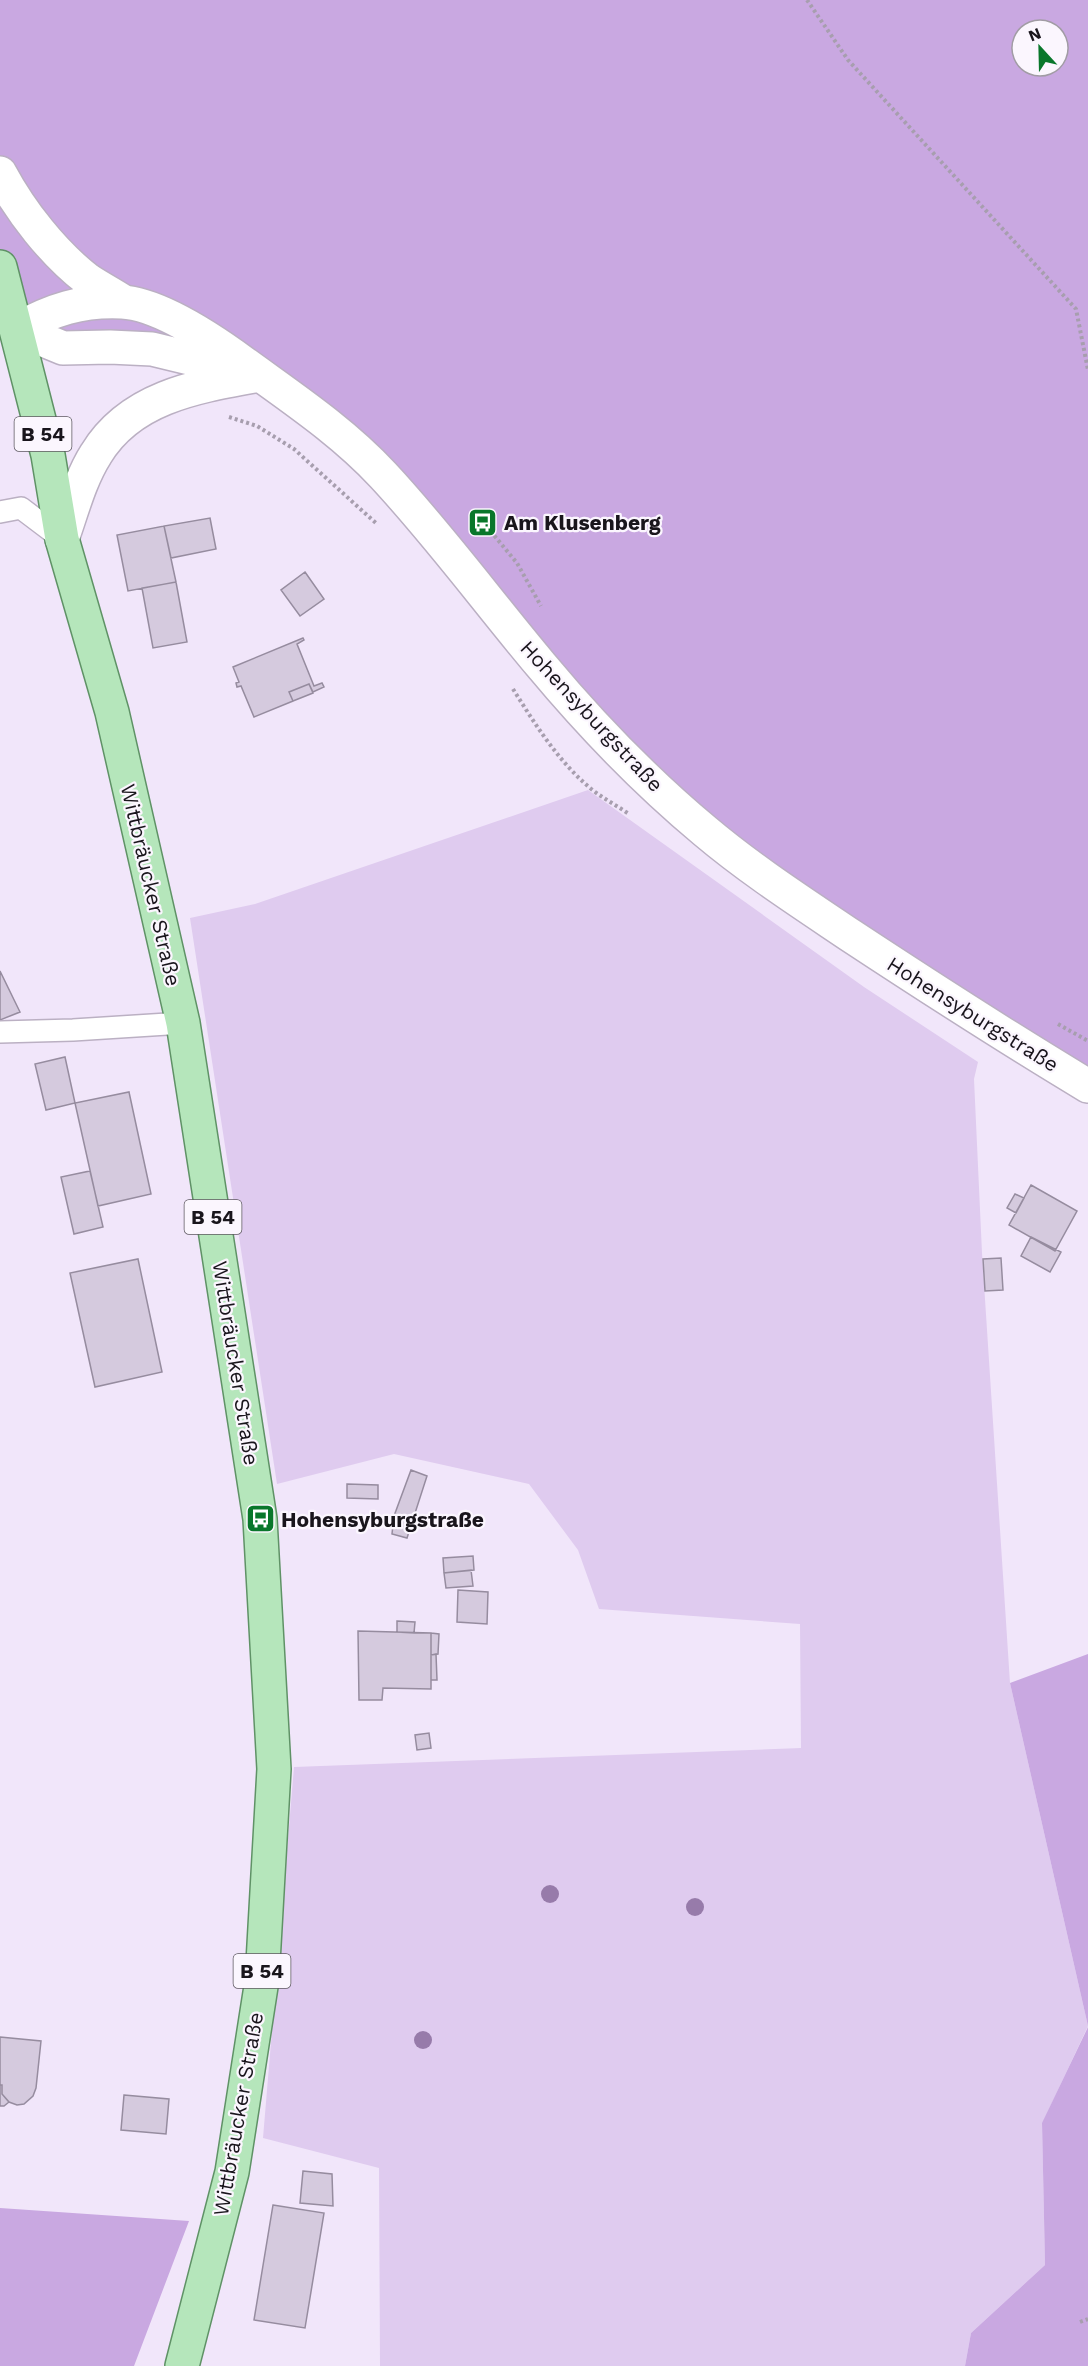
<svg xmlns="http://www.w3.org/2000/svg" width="1088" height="2366" font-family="'Work Sans',sans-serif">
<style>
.green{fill:#dfcbef}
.forest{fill:#c9a8e1;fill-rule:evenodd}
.building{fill:#d5cade;stroke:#968c9f;stroke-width:1.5}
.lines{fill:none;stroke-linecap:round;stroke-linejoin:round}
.lane-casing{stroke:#bbb0c3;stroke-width:24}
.secondary-casing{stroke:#bbb0c3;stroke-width:36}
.primary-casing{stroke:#5f9266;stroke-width:36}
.path{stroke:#a79eae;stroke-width:4;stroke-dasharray:3 3;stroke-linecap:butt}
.lane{stroke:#fff;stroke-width:21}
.secondary{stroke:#fff;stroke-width:33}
.primary{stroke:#b5e6bb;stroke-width:33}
.tree{fill:#977baa}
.labels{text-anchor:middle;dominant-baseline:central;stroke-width:4.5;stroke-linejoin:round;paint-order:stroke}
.shield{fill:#fbf6fe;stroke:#5d5860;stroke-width:1.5}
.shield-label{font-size:20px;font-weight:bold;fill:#19151c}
.poi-label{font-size:21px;font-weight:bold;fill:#19151c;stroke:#fbf6fe;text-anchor:start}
.street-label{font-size:21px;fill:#19151c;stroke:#fbf6fe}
</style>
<rect width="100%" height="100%" fill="#f1e6fa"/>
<path class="green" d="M588 790 864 987 978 1062 974 1079 982 1253 1010 1683 1088 2026 1042 2124 1045 2265 971 2333 965 2366H380L379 2168 263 2138 294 1767 801 1748 800 1624 599 1609 578 1550 529 1484 394 1454 277 1484 190 918 255 904Z"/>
<path class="forest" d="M0 0H1088V1086L706 832 447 550 260 375 17 329 0 267ZM1022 30H1058V66H1022Z
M1088 1654V2026L1010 1683Z
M1088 2027V2366H965L971 2333 1045 2265 1042 2123Z
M0 2208 189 2221 134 2366H0Z"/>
<path class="building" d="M210 518 216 549 171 558 164 526Z
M164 526 176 582 128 591 117 535Z
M305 572 324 599 300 616 281 590Z
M176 582 187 642 153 648 142 588Z
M303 638 304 640 297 644 314 686 322 683 324 687 313 692 309 684 289 692 293 701 254 717 241 686 237 687 236 683 239 682 233 667Z
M309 684 313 693 293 701 289 692Z
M0 971 20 1012 0 1020Z
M65 1057 75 1103 46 1110 35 1064Z
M129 1092 151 1194 98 1206 75 1103Z
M90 1171 103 1227 74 1234 61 1177Z
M1031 1185 1077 1211 1055 1251 1009 1225Z
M1015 1194 1024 1198 1016 1213 1007 1208Z
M1031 1237 1061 1252 1050 1272 1021 1256Z
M1001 1258 1003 1290 985 1291 983 1259Z
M138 1259 162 1372 95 1387 70 1273Z
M411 1470 427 1476 407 1538 392 1534 394 1516Z
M347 1484 378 1485V1499L347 1498Z
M473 1556 474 1570 444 1573 443 1558Z
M471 1570 473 1586 446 1588 444 1573Z
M458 1590 488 1592 487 1624 457 1622Z
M397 1621 415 1622 414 1633 397 1632Z
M358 1631 431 1633V1689L383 1688 382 1700H359Z
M431 1633 439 1634 438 1654 431 1655Z
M436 1654 437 1680H431V1655Z
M429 1733 431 1748 417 1750 415 1735Z
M0 2037 41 2041 36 2088 33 2096 24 2104 17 2105 9 2102 2 2094V2085H0Z
M0 2085H2V2094L9 2102 4 2106H0Z
M124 2095 169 2099 166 2134 121 2130Z
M303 2171 332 2174 333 2206 300 2203Z
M273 2205 324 2213 305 2328 254 2320Z"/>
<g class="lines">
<defs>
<path id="lane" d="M0 512 21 508 62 539
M0 1032 73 1030 183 1023"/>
<path id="secondary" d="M0 173C21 212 53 253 88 280 100 288 112 294 124 302
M17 329C52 310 81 300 122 302 160 304 214 341 244 363 292 398 342 431 383 475 439 535 488 602 541 665 591 725 645 781 705 831 750 869 801 902 850 935 929 987 1008 1038 1088 1086
M17 329 63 348 110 347 152 349 243 371
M62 539C72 511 80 479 96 454 131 396 199 386 260 375"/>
<path id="primary" d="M0 267 48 455 62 539 112 712 183 1023 260 1519 274 1769 262 1980 232 2172 182 2366"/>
</defs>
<use href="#lane" class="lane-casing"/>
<use href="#secondary" class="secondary-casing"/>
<use href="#primary" class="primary-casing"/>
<path class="path" d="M807 0 848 60 1076 309 1088 370
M229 417 257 426 294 449 377 524
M473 529 483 522 517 563 541 606
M513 689C535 724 558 761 590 788 602 798 616 805 629 814
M1058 1024 1088 1041
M1080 2322 1088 2319"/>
<use href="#lane" class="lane"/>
<use href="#secondary" class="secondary"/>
<use href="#primary" class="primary"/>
</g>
<g class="tree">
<circle cx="550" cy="1894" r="9"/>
<circle cx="695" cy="1907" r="9"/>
<circle cx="423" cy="2040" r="9"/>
</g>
<defs>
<symbol id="bus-square" viewBox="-11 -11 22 22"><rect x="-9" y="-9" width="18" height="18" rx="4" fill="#09772b" stroke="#fbf6fe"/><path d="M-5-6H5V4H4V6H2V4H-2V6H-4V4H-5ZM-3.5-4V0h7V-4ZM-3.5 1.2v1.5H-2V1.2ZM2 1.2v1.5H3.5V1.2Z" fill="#fff"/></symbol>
</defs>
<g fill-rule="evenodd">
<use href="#bus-square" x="466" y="506" width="33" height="33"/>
<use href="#bus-square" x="244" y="1502" width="33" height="33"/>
</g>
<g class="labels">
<g class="shield">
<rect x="14.5" y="417" width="57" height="34" rx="4.5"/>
<rect x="184.5" y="1200" width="57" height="34" rx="4.5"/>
<rect x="233.5" y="1954" width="57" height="34" rx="4.5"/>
</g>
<g class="shield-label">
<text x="43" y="434">B 54</text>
<text x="213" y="1217">B 54</text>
<text x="262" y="1971">B 54</text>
</g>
<g class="poi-label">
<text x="504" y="522">Am Klusenberg</text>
<text x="281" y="1519">Hohensyburgstraße</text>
</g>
<g class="street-label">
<text transform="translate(592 716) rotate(47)">Hohensyburgstraße</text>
<text transform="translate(151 885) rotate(77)">Wittbräucker Straße</text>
<text transform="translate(973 1014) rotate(32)">Hohensyburgstraße</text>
<text transform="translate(236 1363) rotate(81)">Wittbräucker Straße</text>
<text transform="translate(238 2114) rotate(-80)">Wittbräucker Straße</text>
</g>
</g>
<g transform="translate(1040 48) rotate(338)"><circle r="28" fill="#fbf6fe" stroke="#a19ca4" stroke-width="1.5"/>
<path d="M0-4.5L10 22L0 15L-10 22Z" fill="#09772b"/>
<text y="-9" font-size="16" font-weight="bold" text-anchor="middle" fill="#19151c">N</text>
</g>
</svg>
